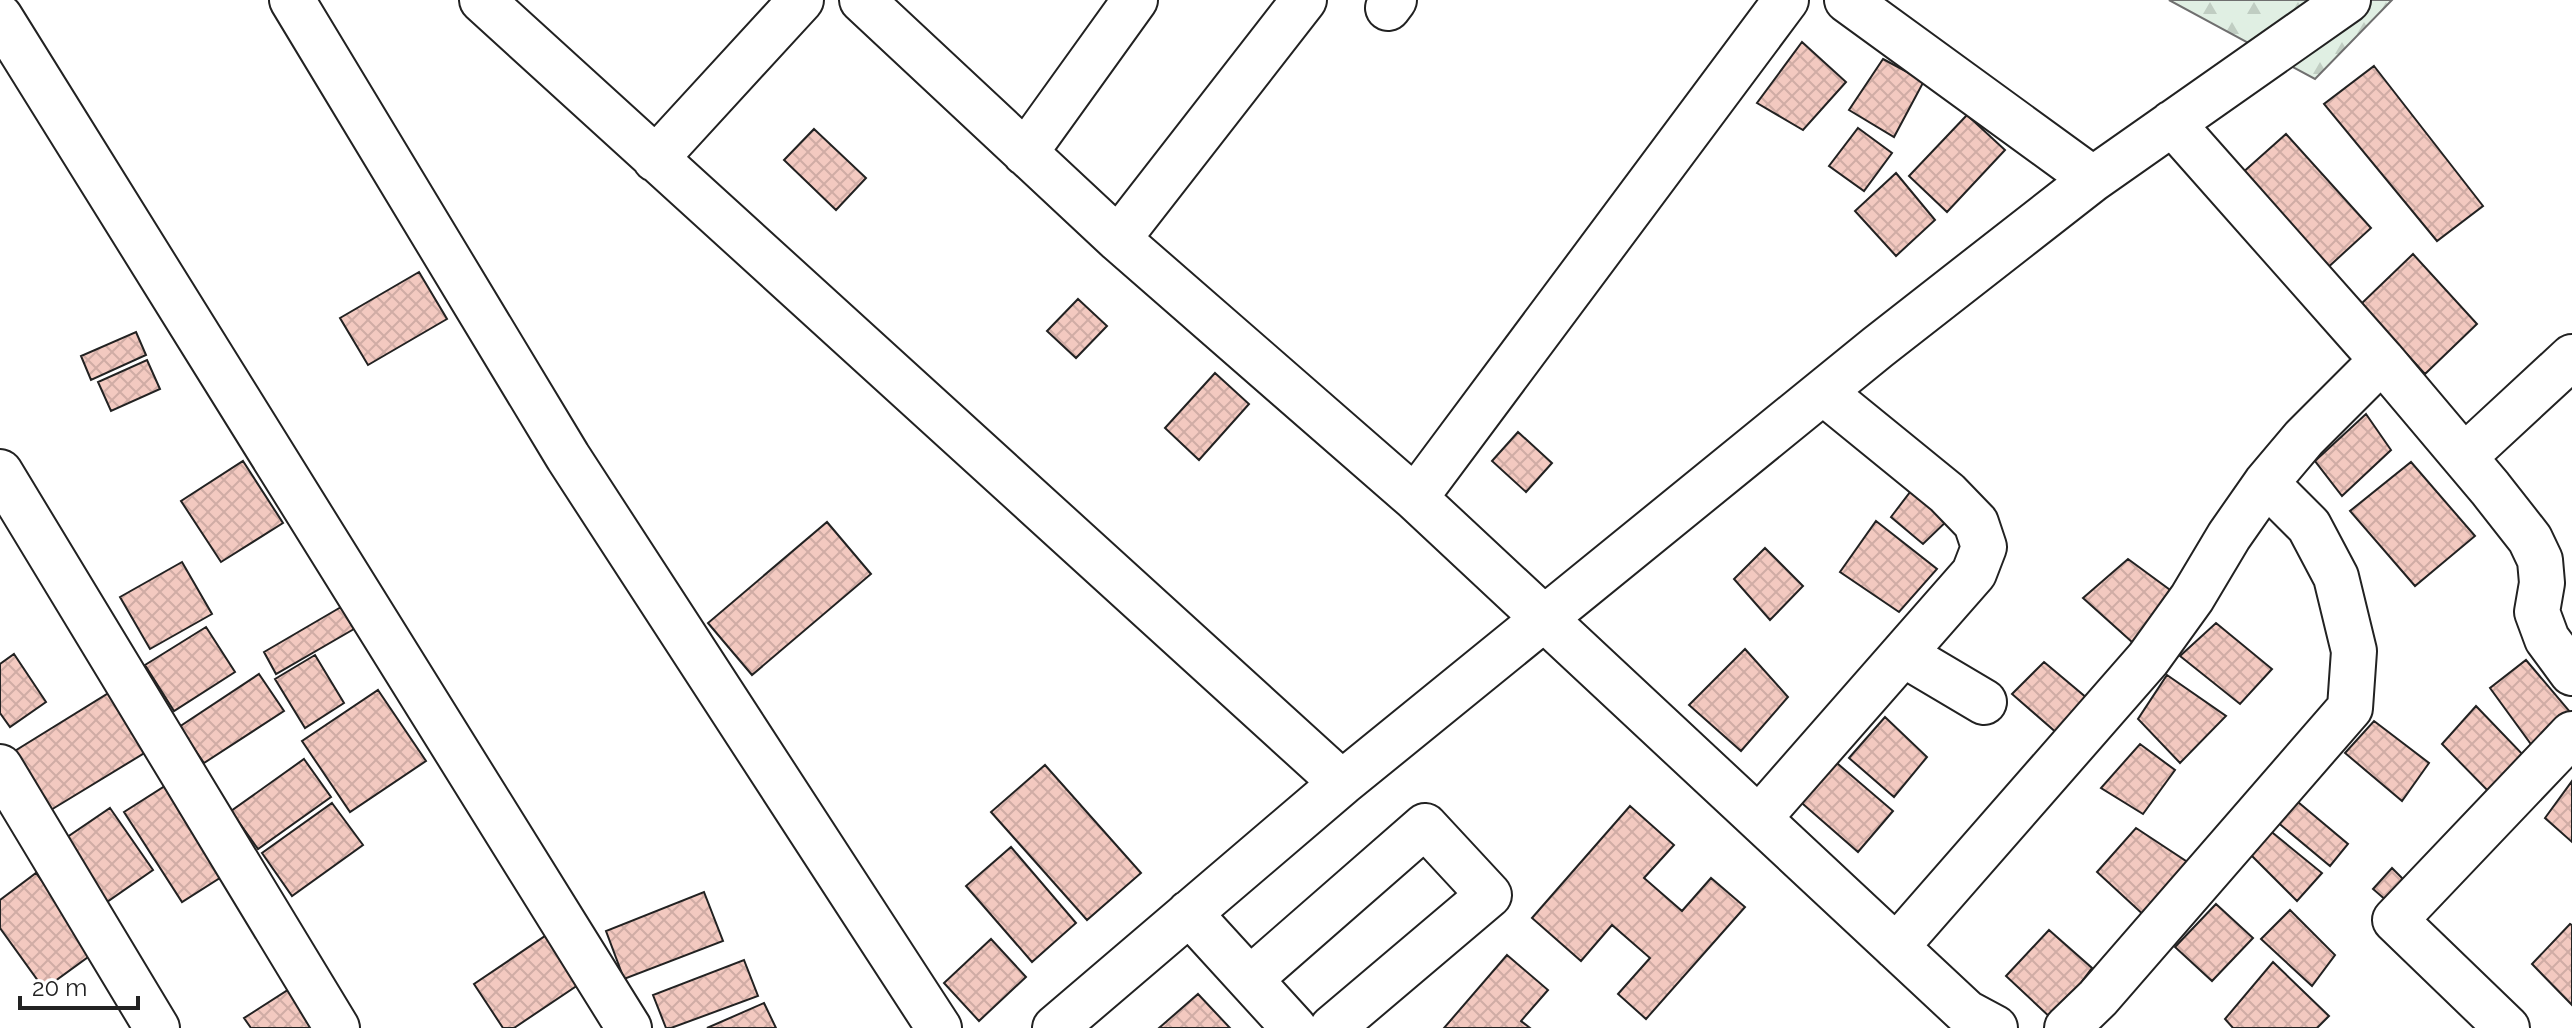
<svg xmlns="http://www.w3.org/2000/svg" width="2572" height="1028" font-family="Raleway,sans-serif">
<style>
.forest{fill:url(#forest-firs);stroke:#6f6f6f;stroke-width:2}
.building{fill:url(#building-cross-hatch);stroke:#222;stroke-width:2}
.lines{fill:none;stroke-linecap:round;stroke-linejoin:round}
.minor-casing{stroke:#222;stroke-width:48}
.minor{stroke:#fff;stroke-width:44}
</style>
<defs>
<pattern id="forest-firs" width="22" height="20" patternUnits="userSpaceOnUse" patternTransform="scale(2)"><rect width="22" height="20" fill="#e0efe3"/><path d="M5 1l3.5 6h-7zM16 11l3.5 6h-7z" fill="#c0cdc2"/></pattern>
<pattern id="building-cross-hatch" width="8" height="8" patternUnits="userSpaceOnUse" patternTransform="scale(2)"><rect width="8" height="8" fill="#f3c9c0"/><path d="M0 0l8 8M0 8l8-8" fill="none" stroke="#d0aca5"/></pattern>
</defs>
<rect width="100%" height="100%" fill="#fff"/>
<path class="forest" d="M2169 0H2392L2315 79Z"/>
<path class="building" d="M1802 42 1846 82 1803 130 1757 103Z
M1883 59 1924 81 1894 137 1849 110Z
M2374 66 2483 206 2437 241 2324 104Z
M1967 115 2005 150 1947 212 1909 176Z
M1858 128 1892 153 1864 191 1829 166Z
M814 129 866 178 836 210 784 160Z
M2286 134 2371 228 2324 271 2241 174Z
M1896 173 1935 220 1896 256 1855 211Z
M2413 254 2477 324 2425 374 2361 304Z
M419 272 447 319 368 365 340 318Z
M1078 299 1107 326 1076 358 1047 331Z
M136 332 146 355 91 380 81 356Z
M147 360 160 389 111 411 98 382Z
M1215 373 1249 404 1199 460 1165 428Z
M2366 414 2391 450 2342 496 2315 461Z
M1518 432 1552 463 1526 492 1492 461Z
M243 461 283 523 221 562 181 501Z
M2411 462 2475 536 2415 586 2350 511Z
M1917 483 1955 513 1923 544 1891 517Z
M1876 521 1937 569 1899 612 1840 572Z
M827 522 871 574 752 675 708 623Z
M1765 548 1803 586 1770 620 1734 579Z
M2128 559 2181 598 2142 651 2083 598Z
M182 562 212 614 150 649 120 597Z
M341 607 354 629 276 674 264 652Z
M2216 623 2272 669 2240 704 2180 656Z
M206 627 235 672 174 711 145 665Z
M1745 649 1788 697 1741 751 1689 705Z
M14 654 46 702 10 727 0 713V664Z
M315 655 344 703 305 728 275 679Z
M2526 660 2571 713 2533 747 2490 688Z
M2044 662 2094 704 2066 741 2012 694Z
M259 674 284 711 204 763 179 727Z
M2167 675 2226 716 2180 763 2138 719Z
M120 686 156 746 41 816 5 757Z
M378 690 426 761 350 812 302 741Z
M2476 706 2527 759 2495 798 2442 744Z
M1885 717 1927 757 1894 797 1849 758Z
M2374 721 2429 763 2402 801 2345 753Z
M2140 744 2175 770 2143 814 2101 788Z
M1831 758 1893 811 1858 852 1796 798Z
M304 759 331 797 258 849 231 811Z
M1045 765 1141 873 1087 920 991 812Z
M176 779 234 869 182 902 124 812Z
M2572 781V842L2545 818Z
M2292 797 2348 844 2330 866 2270 816Z
M332 803 363 845 292 896 262 853Z
M1630 806 1674 845 1644 878 1682 911 1711 878 1745 907 1646 1019 1618 994 1650 958 1612 925 1581 961 1532 918Z
M110 808 153 870 104 904 60 842Z
M2136 828 2192 865 2147 918 2097 872Z
M2268 829 2322 873 2297 901 2245 849Z
M1011 847 1076 923 1032 962 966 886Z
M2392 868 2410 886 2395 908 2373 889Z
M36 873 95 952 44 989 0 928V900Z
M704 892 723 941 624 979 606 931Z
M2216 904 2253 938 2212 981 2175 947Z
M2290 910 2335 955 2312 986 2261 939Z
M2570 924 2572 925V1005L2532 964Z
M2049 930 2092 968 2053 1020 2006 976Z
M548 934 581 983 514 1028H503L474 984Z
M991 939 1026 977 979 1021 944 983Z
M1507 955 1548 990 1521 1021 1530 1028H1444Z
M744 960 758 996 671 1028H666L653 995Z
M2273 962 2329 1016 2317 1028H2233L2225 1019Z
M291 988 316 1028H251L244 1018Z
M1198 994 1230 1028H1159Z
M764 1003 776 1028H707Z"/>
<g class="lines">
<defs>
<path id="minor" d="M292 0 568 457 939 1028
M482 0 1342 783
M862 0 1118 239 1415 498 1967 1013 1995 1028
M1847 0 2093 179
M1388 8 1394 0
M0 17 629 1028
M2172 123 2382 360 2490 488 2530 539 2540 560 2542 583 2537 612 2547 639 2572 673
M1025 153 1135 0
M655 159 801 0
M1118 239 1304 0
M2464 457 2572 357
M0 472 337 1028
M1415 498 1786 0
M1903 654 1984 702
M0 767 157 1028
M1759 818 1974 573 1984 547 1976 523 1947 493 1823 392
M1189 913 1294 1028
M1896 947 2148 659 2192 598 2229 536 2266 483 2304 438 2382 360
M1250 979 1425 826 1489 895 1332 1028
M1055 1028 1342 783 1878 347 2093 179 2348 0
M2067 1028 2098 998 2350 708 2354 651 2336 577 2309 526 2266 483
M2507 1028 2395 920 2572 734"/>
</defs>
<use href="#minor" class="minor-casing"/>
<use href="#minor" class="minor"/>
</g>
<path d="M20 996v12h118v-12" fill="none" stroke="#222222" stroke-width="4"/>
<text x="32" y="996" font-size="24" fill="#222222" stroke="#ffffff" stroke-width="6" paint-order="stroke">20 m</text>
</svg>
